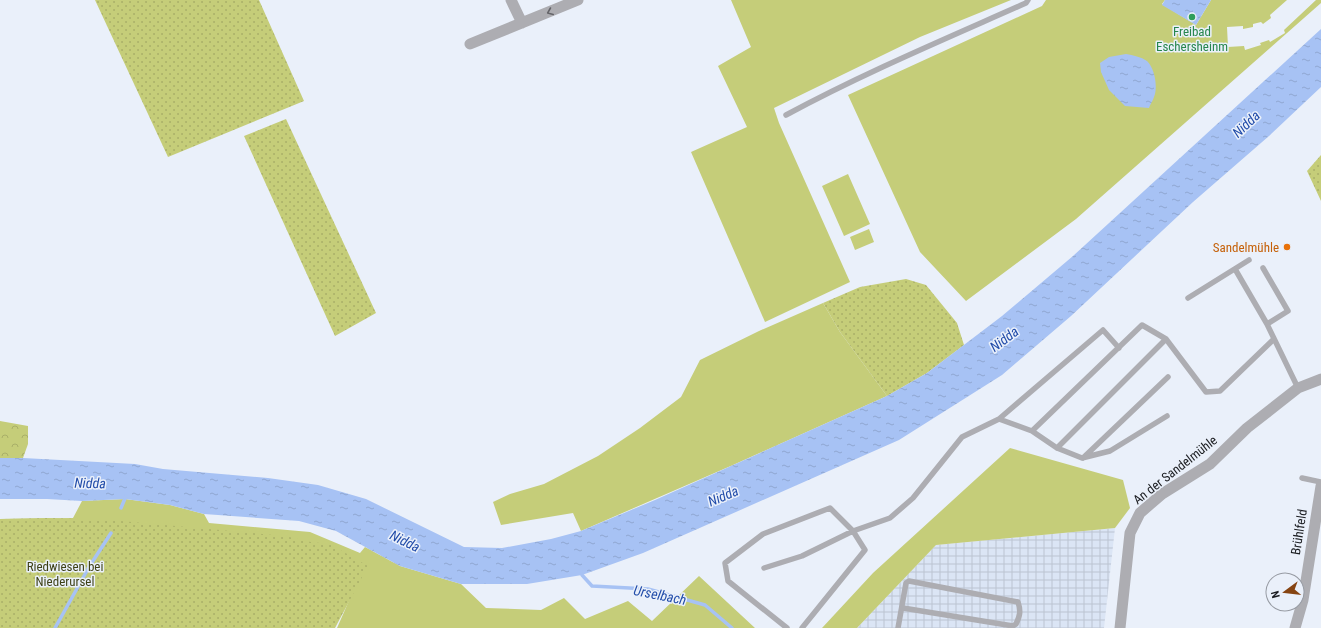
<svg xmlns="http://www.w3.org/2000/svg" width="1321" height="628" font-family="'Roboto Condensed',sans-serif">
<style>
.industrial{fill:url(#industrial-grid)}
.grass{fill:#c5cd79}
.forest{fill:url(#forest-crowns)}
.park{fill:url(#park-dots)}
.water{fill:url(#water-ripples)}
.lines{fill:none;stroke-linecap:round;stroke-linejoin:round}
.stream{stroke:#a7c2f4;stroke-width:3.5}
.lane{stroke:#adadb2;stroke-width:5.5}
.street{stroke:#adadb2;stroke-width:11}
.oneway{stroke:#646469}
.leisure-dot{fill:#2e9e5b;stroke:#eaf0fa;stroke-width:1.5}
.food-dot{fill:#e8710a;stroke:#eaf0fa;stroke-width:1.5}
.labels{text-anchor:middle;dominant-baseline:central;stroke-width:3;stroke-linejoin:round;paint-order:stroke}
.leisure-label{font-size:13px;fill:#27864d;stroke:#eaf0fa}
.food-label{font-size:13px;fill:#c56008;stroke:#eaf0fa;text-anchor:end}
.street-label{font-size:13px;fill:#1a1c20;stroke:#eaf0fa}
.park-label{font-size:13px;fill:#3e4116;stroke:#eaf0fa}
.water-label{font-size:14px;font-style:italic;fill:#204ba9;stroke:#eaf0fa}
</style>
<defs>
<pattern id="industrial-grid" width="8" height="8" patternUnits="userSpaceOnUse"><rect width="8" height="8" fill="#dbe5f5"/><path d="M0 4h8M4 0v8" fill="none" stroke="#bbc4d2"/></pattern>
<pattern id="forest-crowns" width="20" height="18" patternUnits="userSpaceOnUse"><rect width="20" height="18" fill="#c5cd79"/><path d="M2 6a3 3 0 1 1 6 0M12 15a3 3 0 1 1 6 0" fill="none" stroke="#a9af68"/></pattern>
<pattern id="park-dots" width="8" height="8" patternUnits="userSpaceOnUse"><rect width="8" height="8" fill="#c5cd79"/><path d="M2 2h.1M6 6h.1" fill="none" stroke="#a9af68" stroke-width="1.8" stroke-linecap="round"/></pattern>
<pattern id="water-ripples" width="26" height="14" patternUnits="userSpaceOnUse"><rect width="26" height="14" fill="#a7c2f4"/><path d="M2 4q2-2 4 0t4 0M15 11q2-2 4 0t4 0" fill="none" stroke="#8fa6d1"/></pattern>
</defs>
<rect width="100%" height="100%" fill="#eaf0fa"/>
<path class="industrial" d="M1115 528 1104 628H857L936 545Z"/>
<path class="grass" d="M731 0H1011L920 37 774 108 779 123 850 282 765 322 691 152 747 127 718 66 751 47Z
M1046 0H1165L1162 4 1196 25 1211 0H1287L1270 15 1271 18 1263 24 1261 22 1253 24V27L1243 29V26L1227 27 1228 47 1244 46 1245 50 1261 45 1260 43 1269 40 1270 42 1285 33 1284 30 1316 0H1321V3L1076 219 966 301 920 252 848 95 1042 6Z
M848 174 870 224 844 236 822 186Z
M869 229 874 242 855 250 850 237Z
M823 303 840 332 887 396 733 465 581 531 573 513 501 525 493 502 510 494 544 484 598 456 640 428 681 397 700 360 759 331Z
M1010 448 1123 480 1130 508 1115 528 936 545 857 628H822L873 573Z
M125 499 170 505 204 514 209 523 310 532 360 553 365 547 400 566 461 584 486 608 541 610 564 598 585 619 628 601 652 621 699 576 755 628H337L359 578 0 628V519L73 518 82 501Z"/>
<path class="forest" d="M0 421 28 426V444L23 458H0Z"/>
<path class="park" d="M95 0H259L304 101 168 157Z
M286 119 376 313 335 336 244 136Z
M1321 155V201L1307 171Z
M906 279 926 285 957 323 964 345 927 373 887 396 840 332 823 303 860 287Z
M48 518 110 520 285 536 311 542 330 544 368 566 335 628H0V519Z"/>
<path class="water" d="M1165 0H1211L1196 25 1162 5Z
M1321 29V87L1269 136 1193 202 1071 316 1002 375 899 440 643 553 582 575 527 584H461L400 566 336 531 299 521 204 514 170 505 125 499 82 501 47 499H0V458H23L135 464 163 469 268 478 318 485 366 499 464 547 502 548 551 539 581 531 655 500 887 396 927 373 1002 316 1073 256Z
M1126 54C1133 55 1141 57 1147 61 1155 69 1158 87 1154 97 1153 101 1150 104 1149 108L1125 106 1109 90 1101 72 1100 63 1109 57Z"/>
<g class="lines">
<path class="stream" d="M121 508 126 496
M581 572 582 575 592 586 648 589 705 605 732 628
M55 628 89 567 111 533"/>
<path class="lane" d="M786 115C864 73 945 39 1026 3L1028 0
M1263 268 1288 311 1267 324
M1235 269 1267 324 1298 388
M1188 298 1249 260
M999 419 1103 330 1119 348
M1032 431 1057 448 1082 458 1110 451 1167 416
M1057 448 1166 339
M1083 458 1168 377
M1302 478 1321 482
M764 568 802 556 853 531 890 518 913 498 962 437 999 419 1032 431 1142 325 1166 339 1206 392 1220 391 1274 339
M787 628 728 581 725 563 763 534 830 508 853 531 865 550 802 628
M898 628 906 583 909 581 1018 602C1021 611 1020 616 1016 624L1013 626 903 608"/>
<path class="street" d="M511 0 522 23
M470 44 578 0
M1120 628 1130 533 1140 513 1162 494 1210 464 1247 428 1298 388 1321 379
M1295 628 1303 600 1321 486"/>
</g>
<defs><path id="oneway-chevron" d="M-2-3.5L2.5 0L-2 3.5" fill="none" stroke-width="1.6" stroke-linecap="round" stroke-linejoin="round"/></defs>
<use class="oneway" href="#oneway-chevron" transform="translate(550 12) rotate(157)"/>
<circle class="leisure-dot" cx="1192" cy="17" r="4"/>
<circle class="food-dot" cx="1287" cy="247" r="4"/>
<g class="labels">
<g class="leisure-label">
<text x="1192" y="31">Freibad<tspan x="1192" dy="15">Eschersheinm</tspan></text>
</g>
<g class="food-label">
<text x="1279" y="247">Sandelmühle</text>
</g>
<g class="street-label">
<text transform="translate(1175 470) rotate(-38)">An der Sandelmühle</text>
<text transform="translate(1299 532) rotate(-81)">Brühlfeld</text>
</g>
<g class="park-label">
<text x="65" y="566">Riedwiesen bei<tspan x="65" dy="15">Niederursel</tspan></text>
</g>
<g class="water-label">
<text transform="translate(1246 124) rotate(-43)">Nidda</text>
<text transform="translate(1004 339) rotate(-37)">Nidda</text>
<text transform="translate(90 483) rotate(1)">Nidda</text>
<text transform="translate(723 496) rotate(-23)">Nidda</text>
<text transform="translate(405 541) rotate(26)">Nidda</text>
<text transform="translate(660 595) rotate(11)">Urselbach</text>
</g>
</g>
<g transform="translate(1285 592) rotate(255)"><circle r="19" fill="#eaf0fa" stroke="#979ba3"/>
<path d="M0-3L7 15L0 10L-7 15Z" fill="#864412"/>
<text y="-6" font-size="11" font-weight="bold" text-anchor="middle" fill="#1a1c20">N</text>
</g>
</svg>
